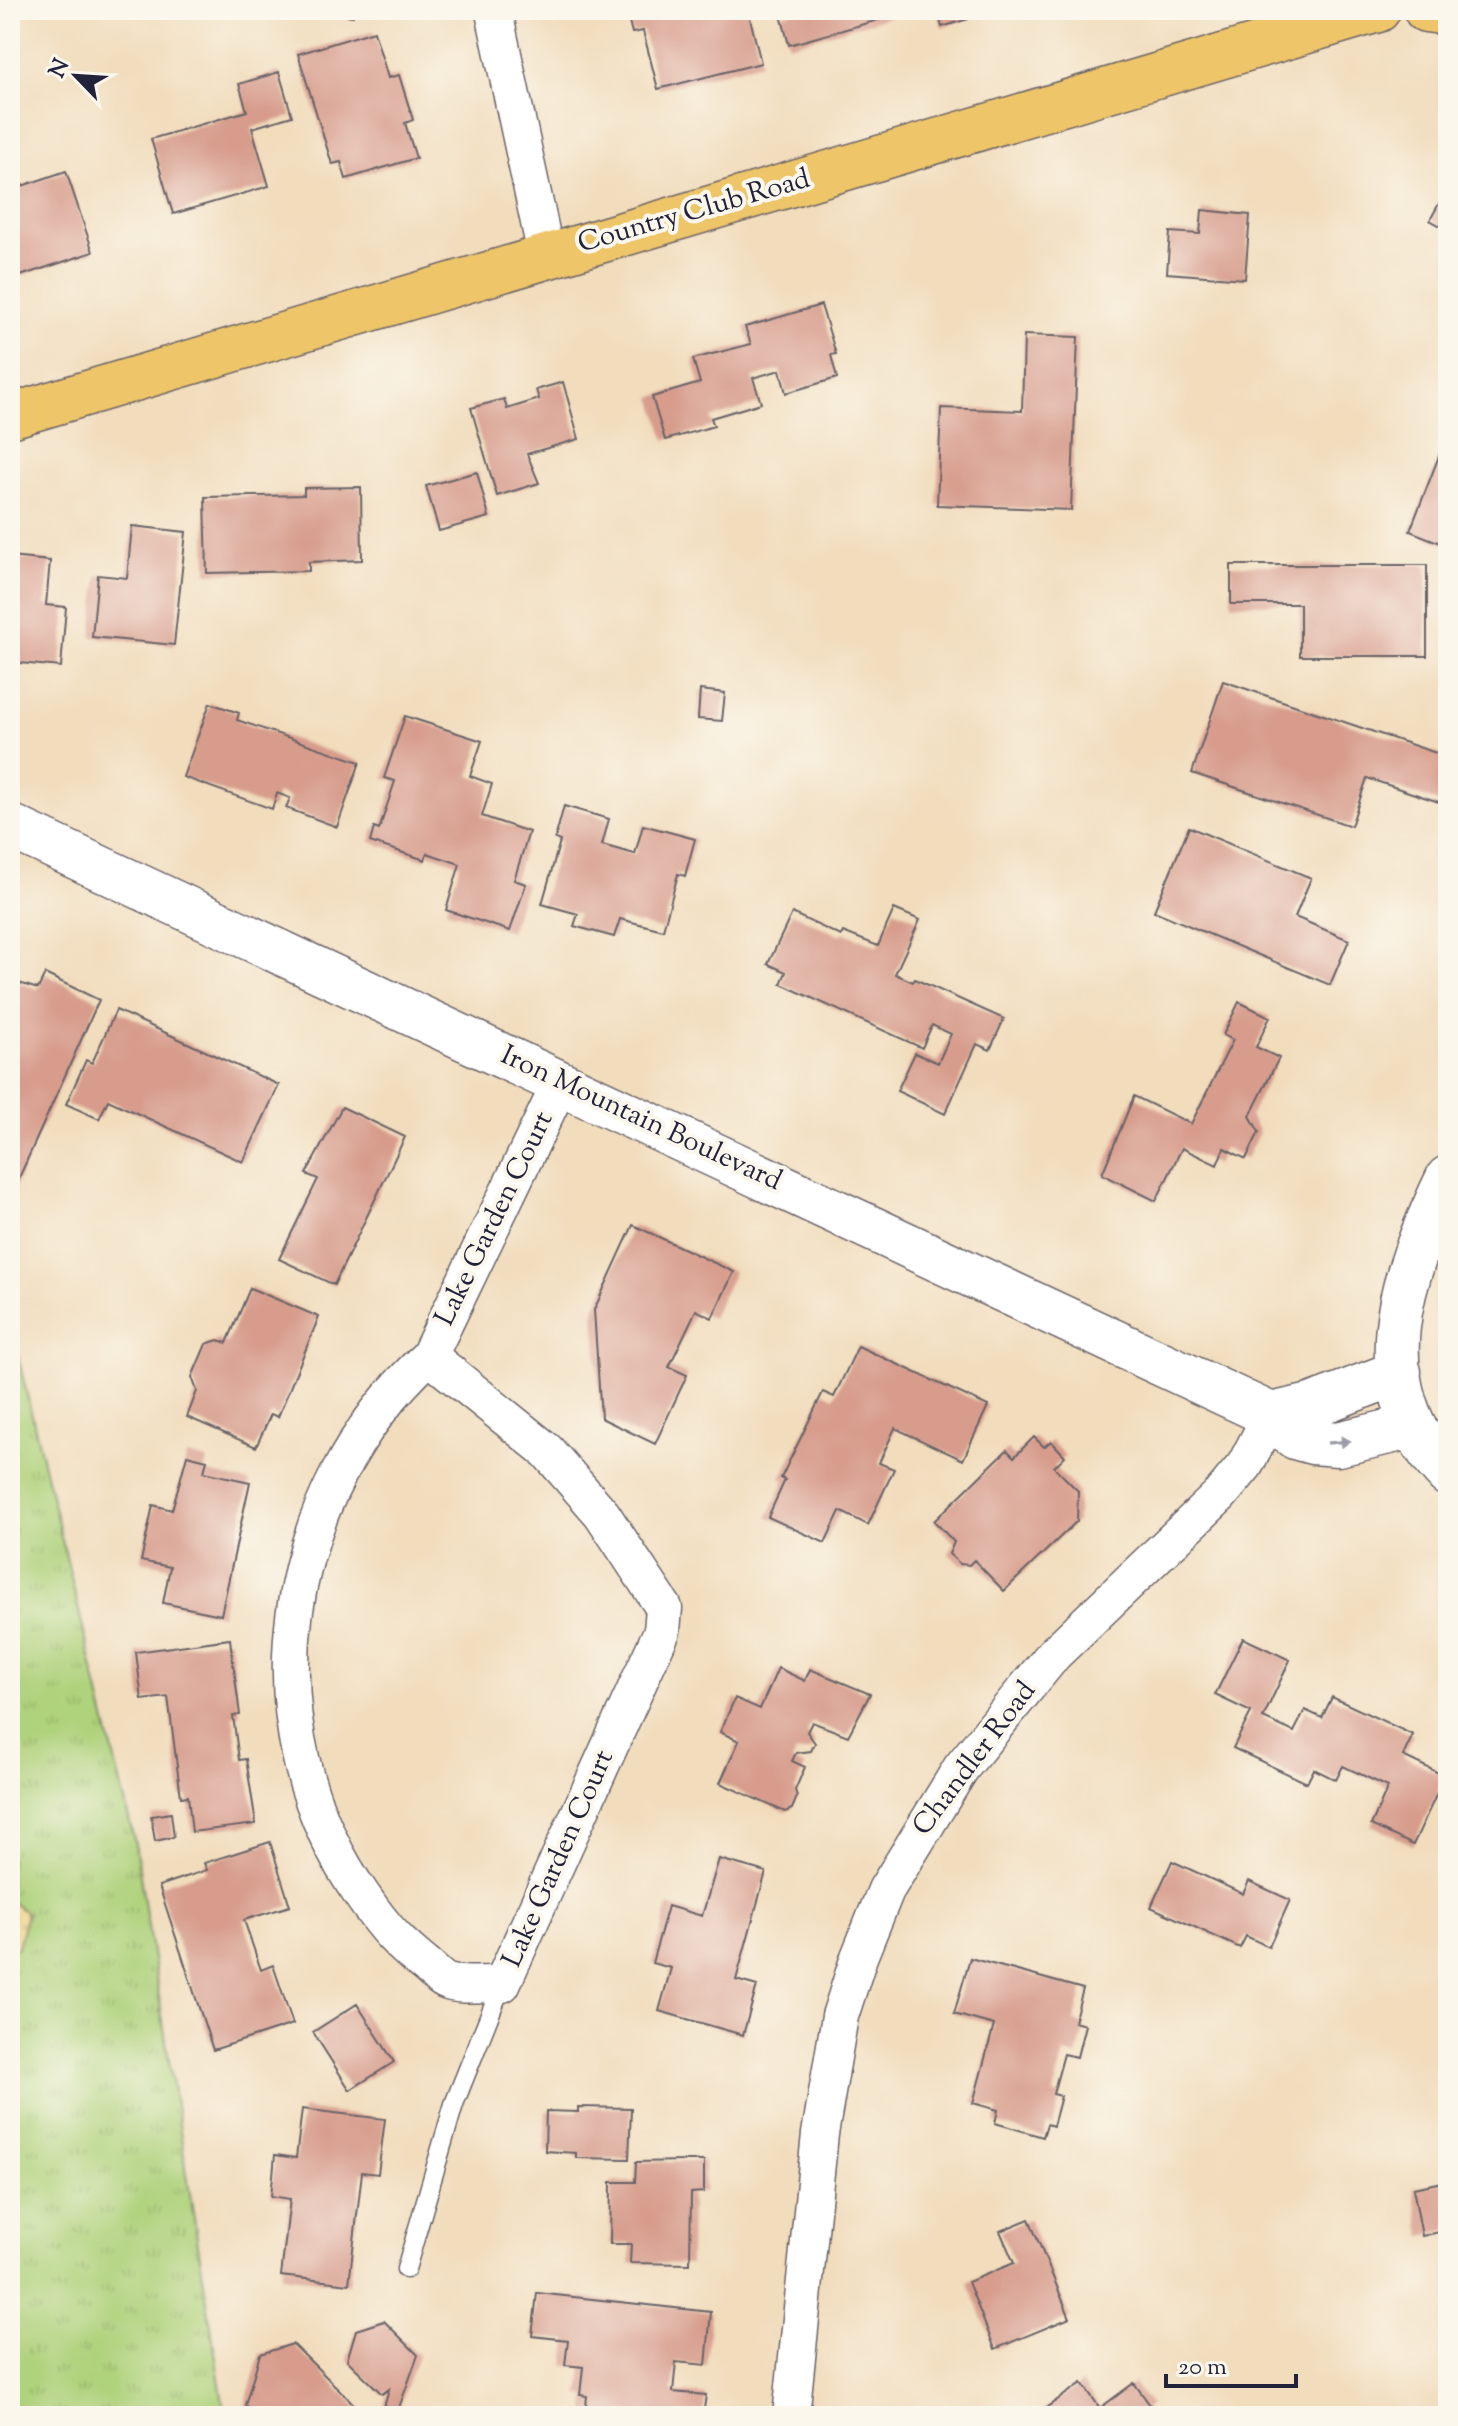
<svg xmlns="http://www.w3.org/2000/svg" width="1458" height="2426" font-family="'Sorts Mill Goudy',serif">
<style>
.grass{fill:url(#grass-tufts);stroke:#687a5b;stroke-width:2}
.sand{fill:url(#sand-dots);stroke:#887e6c;stroke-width:2}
.building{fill:#d79c8c}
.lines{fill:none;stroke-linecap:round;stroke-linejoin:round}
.service-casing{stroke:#6a6368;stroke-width:21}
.minor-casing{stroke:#6a6368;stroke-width:39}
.tertiary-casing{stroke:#6a6368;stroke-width:47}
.primary-casing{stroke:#6a6368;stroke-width:47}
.service{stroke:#fff;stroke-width:18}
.minor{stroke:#fff;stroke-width:36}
.tertiary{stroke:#fff;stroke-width:44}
.primary{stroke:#eec569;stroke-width:44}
.oneway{fill:#9c9ca7}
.labels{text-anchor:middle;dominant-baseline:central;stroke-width:8;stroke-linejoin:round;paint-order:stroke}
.street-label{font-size:28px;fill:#22223b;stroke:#fbf7ec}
</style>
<defs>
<pattern id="grass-tufts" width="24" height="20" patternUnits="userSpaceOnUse" patternTransform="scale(2)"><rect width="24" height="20" fill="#afd27b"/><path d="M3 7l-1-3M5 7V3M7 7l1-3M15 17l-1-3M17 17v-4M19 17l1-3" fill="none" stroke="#96b46b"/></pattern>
<pattern id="sand-dots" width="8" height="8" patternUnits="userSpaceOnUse" patternTransform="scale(2)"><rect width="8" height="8" fill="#eeda9e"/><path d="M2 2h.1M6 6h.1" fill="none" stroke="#ccbb89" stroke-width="1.8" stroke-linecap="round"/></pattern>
</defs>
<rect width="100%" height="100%" fill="#fbf7ec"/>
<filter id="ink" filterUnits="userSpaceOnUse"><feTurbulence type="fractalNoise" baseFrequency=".0125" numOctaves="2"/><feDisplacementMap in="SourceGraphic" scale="16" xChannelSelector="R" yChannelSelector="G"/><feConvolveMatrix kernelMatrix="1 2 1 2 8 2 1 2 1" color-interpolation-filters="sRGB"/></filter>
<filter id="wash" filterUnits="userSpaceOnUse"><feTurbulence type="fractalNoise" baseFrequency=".006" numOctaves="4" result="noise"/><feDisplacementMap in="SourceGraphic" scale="32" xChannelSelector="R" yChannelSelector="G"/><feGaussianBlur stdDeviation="1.8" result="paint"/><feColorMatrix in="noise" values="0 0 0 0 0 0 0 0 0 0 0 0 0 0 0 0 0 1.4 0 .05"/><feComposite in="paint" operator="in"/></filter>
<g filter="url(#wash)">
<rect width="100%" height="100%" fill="#f1dcbc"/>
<path class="grass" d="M10 1324 135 1844 225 2416H10Z"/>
<path class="sand" d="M10 1901 27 1913 18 1947 10 1951Z"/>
<g id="blocks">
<path class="building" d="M289 10H353V16Z
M626 10H748L761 63 658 89 643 31 632 33Z
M799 10H895L896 15 789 45 781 15Z
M937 10H965L968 19 942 27Z
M374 31 388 78 399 75 413 120 405 123 416 158 346 179 341 162 332 164 298 54Z
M279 72 292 116 252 128 269 186 173 214 151 139 247 111 239 84Z
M66 171 93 252 11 279 10 190Z
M1448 187V230L1430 220Z
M1202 210 1250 215 1245 279 1167 273 1170 232 1200 234Z
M821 305 836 354 831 355 837 378 786 393 780 370 753 378 761 403 711 418 714 426 665 440 652 397 700 383 693 359 751 344 745 327Z
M1024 335 1078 337 1071 510 937 505 941 408 1022 411Z
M563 382 579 439 527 454 539 483 497 496 471 408 504 399 507 409 539 399 536 390Z
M1446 438 1448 439V546L1410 531Z
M477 472 489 517 439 531 426 486Z
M361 487 362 560 309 562V571L207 573 205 497 304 495V488Z
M132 526 186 532 174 645 92 637 98 575 127 578Z
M10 557 50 561 46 605 66 607 61 667 10 662Z
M1231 565H1427V656H1300V604H1231Z
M1223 681 1448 757V805L1367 778 1351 826 1192 773Z
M700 690 725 693 722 721 698 719Z
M210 703 239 713 237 720 360 762 337 827 286 808 290 798 277 793 272 809 183 777Z
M405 716 482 741 470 776 492 784 482 816 529 832 514 880 526 884 510 931 446 910 460 864 427 853 425 860 370 842 374 828 379 830 395 781 384 778Z
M564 806 609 819 602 845 635 854 643 825 695 839 685 876 678 874 663 930 620 919 614 937 574 926 578 914 542 904 560 841 555 839Z
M1189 827 1311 878 1295 917 1349 940 1330 985 1154 911Z
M894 909 920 920 895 974 913 982 915 979 1004 1019 990 1050 977 1044 945 1114 897 1091 915 1053 938 1063 951 1034 932 1025 922 1048 781 984 786 972 768 964 792 913 841 936 843 932 878 946Z
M45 974 99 1000 10 1198V1031L18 1014 10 1010V980L38 989Z
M1239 1002 1270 1017 1256 1047 1279 1058 1250 1116 1259 1132 1246 1159 1224 1148 1217 1165 1182 1148 1156 1201 1102 1174 1134 1096 1191 1124 1233 1040 1223 1035Z
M116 1010 279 1085 243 1162 108 1100 99 1119 66 1104 86 1060 92 1063Z
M342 1107 405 1137 334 1285 279 1259 318 1179 306 1174Z
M633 1225 734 1272 712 1318 696 1310 669 1367 687 1375 655 1444 601 1418 594 1310Z
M250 1288 319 1317 278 1417 271 1414 256 1447 187 1417 197 1391 192 1377 206 1344 218 1340 227 1343Z
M858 1346 988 1406 963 1460 895 1428 879 1463 894 1469 868 1525 840 1511 825 1543 768 1517 785 1480 781 1478 823 1392 834 1397Z
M1034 1437 1044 1447 1051 1441 1065 1456 1054 1467 1078 1491 1077 1521 1004 1591 974 1560 969 1565 960 1564 949 1554 954 1542 934 1521 1007 1450 1014 1457Z
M187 1455 207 1460 204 1472 250 1482 221 1615 163 1603 170 1567 141 1561 153 1505 172 1510Z
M1243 1638 1290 1660 1263 1718 1294 1732 1305 1710 1322 1718 1332 1697 1413 1735 1403 1756 1445 1776 1413 1845 1371 1825 1388 1787 1343 1766 1336 1780 1314 1769 1307 1783 1233 1748 1251 1712 1215 1695Z
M230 1639 240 1715 233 1716 239 1760 246 1759 256 1824 192 1832 188 1796 181 1797 168 1697 142 1700 136 1652Z
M778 1668 805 1681 810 1669 870 1694 848 1736 812 1722 807 1732 815 1743 811 1751 796 1753 792 1761 805 1767 795 1790 797 1797 792 1809 785 1812 720 1783 739 1741 720 1732 735 1698 760 1709Z
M171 1813 174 1837 155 1841 151 1816Z
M270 1842 290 1906 244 1920 261 1970 273 1965 293 2024 213 2050 159 1886 207 1870 204 1863Z
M719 1859 766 1872 736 1980 757 1986 743 2035 659 2011 671 1968 652 1963 668 1906 702 1916Z
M1172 1861 1243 1894 1249 1881 1290 1900 1269 1947 1246 1936 1240 1948 1151 1907Z
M970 1958 1083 1989 1074 2022 1085 2025 1077 2057 1064 2054 1053 2094 1061 2096 1053 2126 1047 2124 1043 2137 995 2123 998 2110 973 2103 994 2025 954 2014Z
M357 2004 394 2062 350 2090 313 2032Z
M578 2107 631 2108 629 2159 576 2158V2153L545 2151 546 2111 578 2112Z
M302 2109 385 2119 378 2174 362 2172 349 2284 281 2276 290 2199 271 2196 275 2155 296 2158Z
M685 2161H704V2192L691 2193 690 2264 630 2263 631 2244H610L611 2182H635L636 2162Z
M1448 2181V2230L1422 2236 1413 2188Z
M1029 2219 1070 2318 995 2349 968 2282 1014 2263 1000 2231Z
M537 2293 711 2312 706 2365 676 2362 673 2392 706 2395 703 2416H585L587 2396 580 2395 583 2367 565 2365 568 2340 532 2336Z
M384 2321 418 2355 396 2416H381L389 2389 382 2394 347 2360 356 2330Z
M293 2344 366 2416H256L245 2405 260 2354Z
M1082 2383 1100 2408 1134 2383 1150 2405 1145 2409 1150 2416H1034Z"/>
</g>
</g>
<g filter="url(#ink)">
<use href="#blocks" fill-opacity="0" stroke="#6a6368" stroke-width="2"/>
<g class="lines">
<defs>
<path id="service" d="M406 2269 454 2104 502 1984"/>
<path id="minor" d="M494 12 546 255
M429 1356 547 1451 602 1514 664 1608 662 1631 502 1984C487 1983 462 1987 448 1982 441 1980 434 1972 428 1967 398 1943 385 1929 363 1897 243 1727 278 1494 429 1356L561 1082
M791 2416 820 2134 840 2016 859 1957 886 1890 961 1768 1054 1654 1220 1495 1245 1465 1271 1415"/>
<path id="tertiary" d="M10 826 1271 1415 1295 1437 1313 1442 1338 1444 1414 1426
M1448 1178C1401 1276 1361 1383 1448 1474
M1271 1415 1311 1406 1399 1372"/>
<path id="primary" d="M1426 10 1448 13
M10 416 1378 10"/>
</defs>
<use href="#service" class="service-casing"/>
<use href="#minor" class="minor-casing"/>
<use href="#tertiary" class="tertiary-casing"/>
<use href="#primary" class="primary-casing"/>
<use href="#service" class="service"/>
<use href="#minor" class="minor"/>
<use href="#tertiary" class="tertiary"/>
<use href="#primary" class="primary"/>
</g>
<defs><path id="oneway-solid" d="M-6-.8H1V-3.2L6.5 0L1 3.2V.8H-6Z" transform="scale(2)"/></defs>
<use class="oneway" href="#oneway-solid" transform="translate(1339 1442) rotate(-5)"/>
</g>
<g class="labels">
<g class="street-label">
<text transform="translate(694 212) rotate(-16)">Country Club Road</text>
<text transform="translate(641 1119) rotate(25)">Iron Mountain Boulevard</text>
<text transform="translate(495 1219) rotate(-64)">Lake Garden Court</text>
<text transform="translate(975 1759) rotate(-53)">Chandler Road</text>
<text transform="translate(559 1859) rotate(-66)">Lake Garden Court</text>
</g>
</g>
<rect width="1458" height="2426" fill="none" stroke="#fbf7ec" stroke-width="40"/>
<g transform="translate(76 76) rotate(295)" stroke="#fbf7ec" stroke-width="6" paint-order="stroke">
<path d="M0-6L14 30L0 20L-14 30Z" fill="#22223b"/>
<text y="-12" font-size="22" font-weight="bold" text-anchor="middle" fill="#22223b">N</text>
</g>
<path d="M1166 2374v12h130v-12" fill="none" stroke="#22223b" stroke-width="4"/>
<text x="1178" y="2374" font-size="24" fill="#22223b" stroke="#fbf7ec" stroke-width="6" paint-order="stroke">20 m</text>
</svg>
